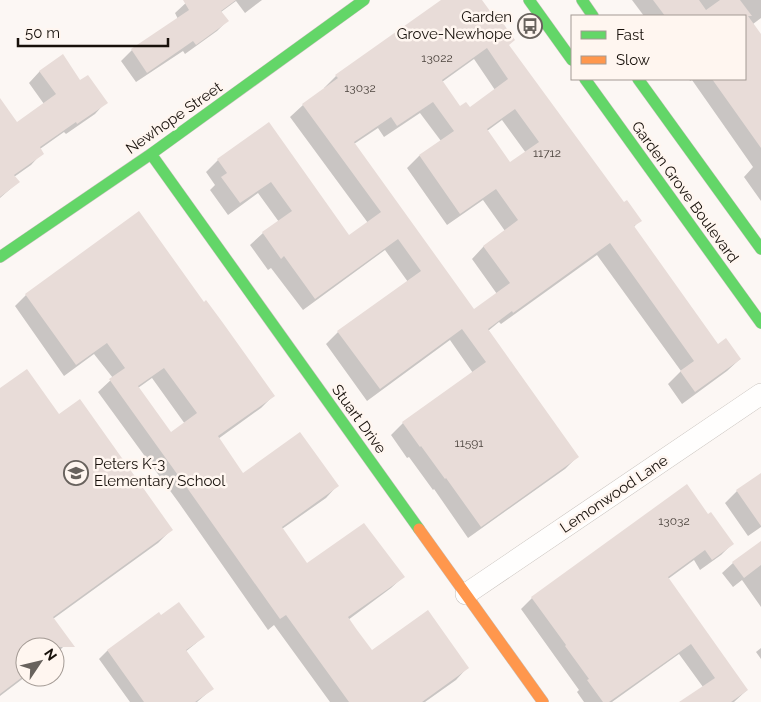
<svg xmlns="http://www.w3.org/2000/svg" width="761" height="702" font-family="Raleway,sans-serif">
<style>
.shadow{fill:#0003;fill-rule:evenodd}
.building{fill:#e8dcd8;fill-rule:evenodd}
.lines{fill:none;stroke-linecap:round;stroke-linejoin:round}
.street-casing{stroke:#c7c1bc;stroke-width:22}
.fast-casing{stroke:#c7c1bc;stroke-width:12}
.slow-casing{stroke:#c7c1bc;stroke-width:12}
.street{stroke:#fffefd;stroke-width:21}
.fast{stroke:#63d668;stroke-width:11}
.slow{stroke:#ff974d;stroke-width:11}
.labels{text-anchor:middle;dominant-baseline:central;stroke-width:5;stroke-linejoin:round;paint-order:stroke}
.number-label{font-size:12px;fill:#4d453f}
.poi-label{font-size:15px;fill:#18110b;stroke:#fff6f0;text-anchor:end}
.street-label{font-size:15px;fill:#18110b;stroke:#fff6f0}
</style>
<rect width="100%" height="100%" fill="#fcf7f4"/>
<path class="shadow" d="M189 0H262L245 13 236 1 221 12 227 21 217 31 185 54 183 51 136 82 121 61 132 50 178 19 175 13Z
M443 0H481L508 45 623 204 640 220 633 228 718 346 740 359 727 371 682 404 668 384 681 371 597 255 501 324 499 322 488 331 577 457 565 469 468 538 434 489 433 490 409 457 407 458 391 435 403 423 473 373 450 340 367 401 326 344 338 332 408 282 385 250 303 310 271 268 268 270 250 245 263 233 279 222 258 193 228 215 210 190 215 185 206 172 218 160 269 124 349 237 368 223 290 117 303 105 325 89 324 88 336 76ZM474 59 495 90 469 109 460 108 442 82ZM420 113 441 141 419 156 407 168 447 225 483 200 505 231 484 246 472 259 497 294 474 311 354 144 378 128 384 137ZM502 120 526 153 510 164 487 131Z
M632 0H761V18L753 24 761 36V201L744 177 753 167 692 80 690 81 689 79H745V16H644Z
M40 71 80 81 106 102 95 114 66 134 64 132 40 149 42 153 31 165 14 177 18 182 0 198V101L17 123 44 104 29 83Z
M26 295 204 304 273 396 261 408 218 439 243 475 337 486 326 498 282 529 307 565 403 577 391 588 348 620 372 652 467 668 456 680 425 702H330L274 625 268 630 179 503 98 392 113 378 94 354 64 376 15 306ZM152 378 185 424 171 434 138 388Z
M0 390 59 416 171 530 158 543 53 619 69 641 55 655V647H25V677L0 696Z
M761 475V527L748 536 725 503 737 491Z
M687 485 708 516 732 544 721 555 700 570 694 560 668 579 747 690 734 702H682L703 687 679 654 612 702H584L577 692 579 690 521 609 532 598Z
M761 542V607L742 580 733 587 722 573 733 563Z
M158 614 203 637 195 644 185 652 212 689 197 702H130L99 659 107 651Z
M761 648V659L756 652Z"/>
<path class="building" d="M183 0H236L221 11 229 21 196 45 193 41 147 73 131 49 189 10Z
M441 0H482L490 11 493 9 515 40 509 45 624 202 627 200 642 221 634 226 718 344 726 338 741 359 695 392 680 371 694 361 610 243 513 313 512 311 488 329 579 457 481 527 446 478 445 479 421 446 420 447 402 422 486 362 462 329 380 389 337 331 421 271 398 239 315 299 284 256 281 259 262 232 292 211 271 182 240 203 221 177 227 173 217 159 269 122 349 235 381 212 302 104 338 78 335 75ZM487 48 508 79 470 107 466 102 460 106 442 80ZM433 102 454 131 419 155 460 214 496 189 518 220 483 246 510 283 474 309 354 142 391 117 397 126ZM515 109 539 142 510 162 487 129Z
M653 0H699L706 10 720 0H740L752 16H748L761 34V148L712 79H745V16H665Z
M63 54 80 80 88 75 108 103 77 124 76 122 40 147 44 154 14 175 20 182 0 197V98L17 122 56 94 39 71Z
M139 211 204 302 206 300 223 323 275 396 218 436 243 473 300 432 339 486 282 527 307 563 364 523 405 577 348 617 357 630 372 650 428 610 469 668 422 702H349L286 615 280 619 190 492 109 379 125 368 107 343 76 365 25 294ZM164 368 197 413 171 432 138 386Z
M27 369 59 414 80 399 173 530 53 617 75 647H25V675L0 694V388Z
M761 473V526L736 490Z
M687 484 708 514 711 512 734 544 712 560 705 550 668 577 748 690 731 702H679L715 678 691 644 609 702H603L587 680 589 679 565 646 566 645 531 597Z
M761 541V565L744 578 732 562Z
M179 602 205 637 186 650 214 689 195 702H144L107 650 159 612 161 615Z"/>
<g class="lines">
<defs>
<path id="street" d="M466 594 761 394"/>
<path id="fast" d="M529 0 572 60
M582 0 593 16
M585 79 761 323
M638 79 761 249
M151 154 419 529
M0 257 151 154 364 0"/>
<path id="slow" d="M419 529 543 702"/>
</defs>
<use href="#street" class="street-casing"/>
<use href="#fast" class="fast-casing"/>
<use href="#slow" class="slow-casing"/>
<use href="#street" class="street"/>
<use href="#fast" class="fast"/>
<use href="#slow" class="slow"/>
</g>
<defs>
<symbol id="bus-ring" viewBox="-11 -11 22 22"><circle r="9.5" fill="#fff6f0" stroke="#68625d" stroke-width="1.5"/><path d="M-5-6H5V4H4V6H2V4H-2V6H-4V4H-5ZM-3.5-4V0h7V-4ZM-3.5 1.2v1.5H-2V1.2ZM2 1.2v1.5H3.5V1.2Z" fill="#68625d"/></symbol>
<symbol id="school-ring" viewBox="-11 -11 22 22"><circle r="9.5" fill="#fff6f0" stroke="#68625d" stroke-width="1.5"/><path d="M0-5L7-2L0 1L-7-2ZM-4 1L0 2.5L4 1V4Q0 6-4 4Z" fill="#68625d"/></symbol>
</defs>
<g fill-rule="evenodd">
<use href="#bus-ring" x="516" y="12" width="28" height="28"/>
<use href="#school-ring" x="62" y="459" width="28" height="28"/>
</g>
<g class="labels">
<g class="number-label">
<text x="437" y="58">13022</text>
<text x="360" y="88">13032</text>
<text x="547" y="153">11712</text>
<text x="469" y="443">11591</text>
<text x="674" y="521">13032</text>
</g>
<g class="poi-label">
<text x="512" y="17">Garden<tspan x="512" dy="17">Grove-Newhope</tspan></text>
<text x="94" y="464" text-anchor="start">Peters K-3<tspan x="94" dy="17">Elementary School</tspan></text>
</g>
<g class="street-label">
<text transform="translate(174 118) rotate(-35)">Newhope Street</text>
<text transform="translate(685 192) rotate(54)">Garden Grove Boulevard</text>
<text transform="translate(359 419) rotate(54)">Stuart Drive</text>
<text transform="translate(614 494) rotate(-34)">Lemonwood Lane</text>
</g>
</g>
<rect x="571" y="15" width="175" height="65" fill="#fff6f0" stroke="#a39a94"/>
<rect x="581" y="31" width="25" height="8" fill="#63d668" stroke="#a39a94"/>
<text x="616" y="40" font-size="15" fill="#18110b">Fast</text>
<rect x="581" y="56" width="25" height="8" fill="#ff974d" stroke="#a39a94"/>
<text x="616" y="65" font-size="15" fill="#18110b">Slow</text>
<g transform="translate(40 662) rotate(55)"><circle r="24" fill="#fff6f0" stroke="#a39a94"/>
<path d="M0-4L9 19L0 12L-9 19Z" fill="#68625d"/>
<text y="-8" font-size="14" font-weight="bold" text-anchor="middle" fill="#18110b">N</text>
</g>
<path d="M18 38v8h150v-8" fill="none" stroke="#18110b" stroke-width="2.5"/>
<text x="25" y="38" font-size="15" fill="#18110b" stroke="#fff6f0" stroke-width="4" paint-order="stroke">50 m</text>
</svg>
